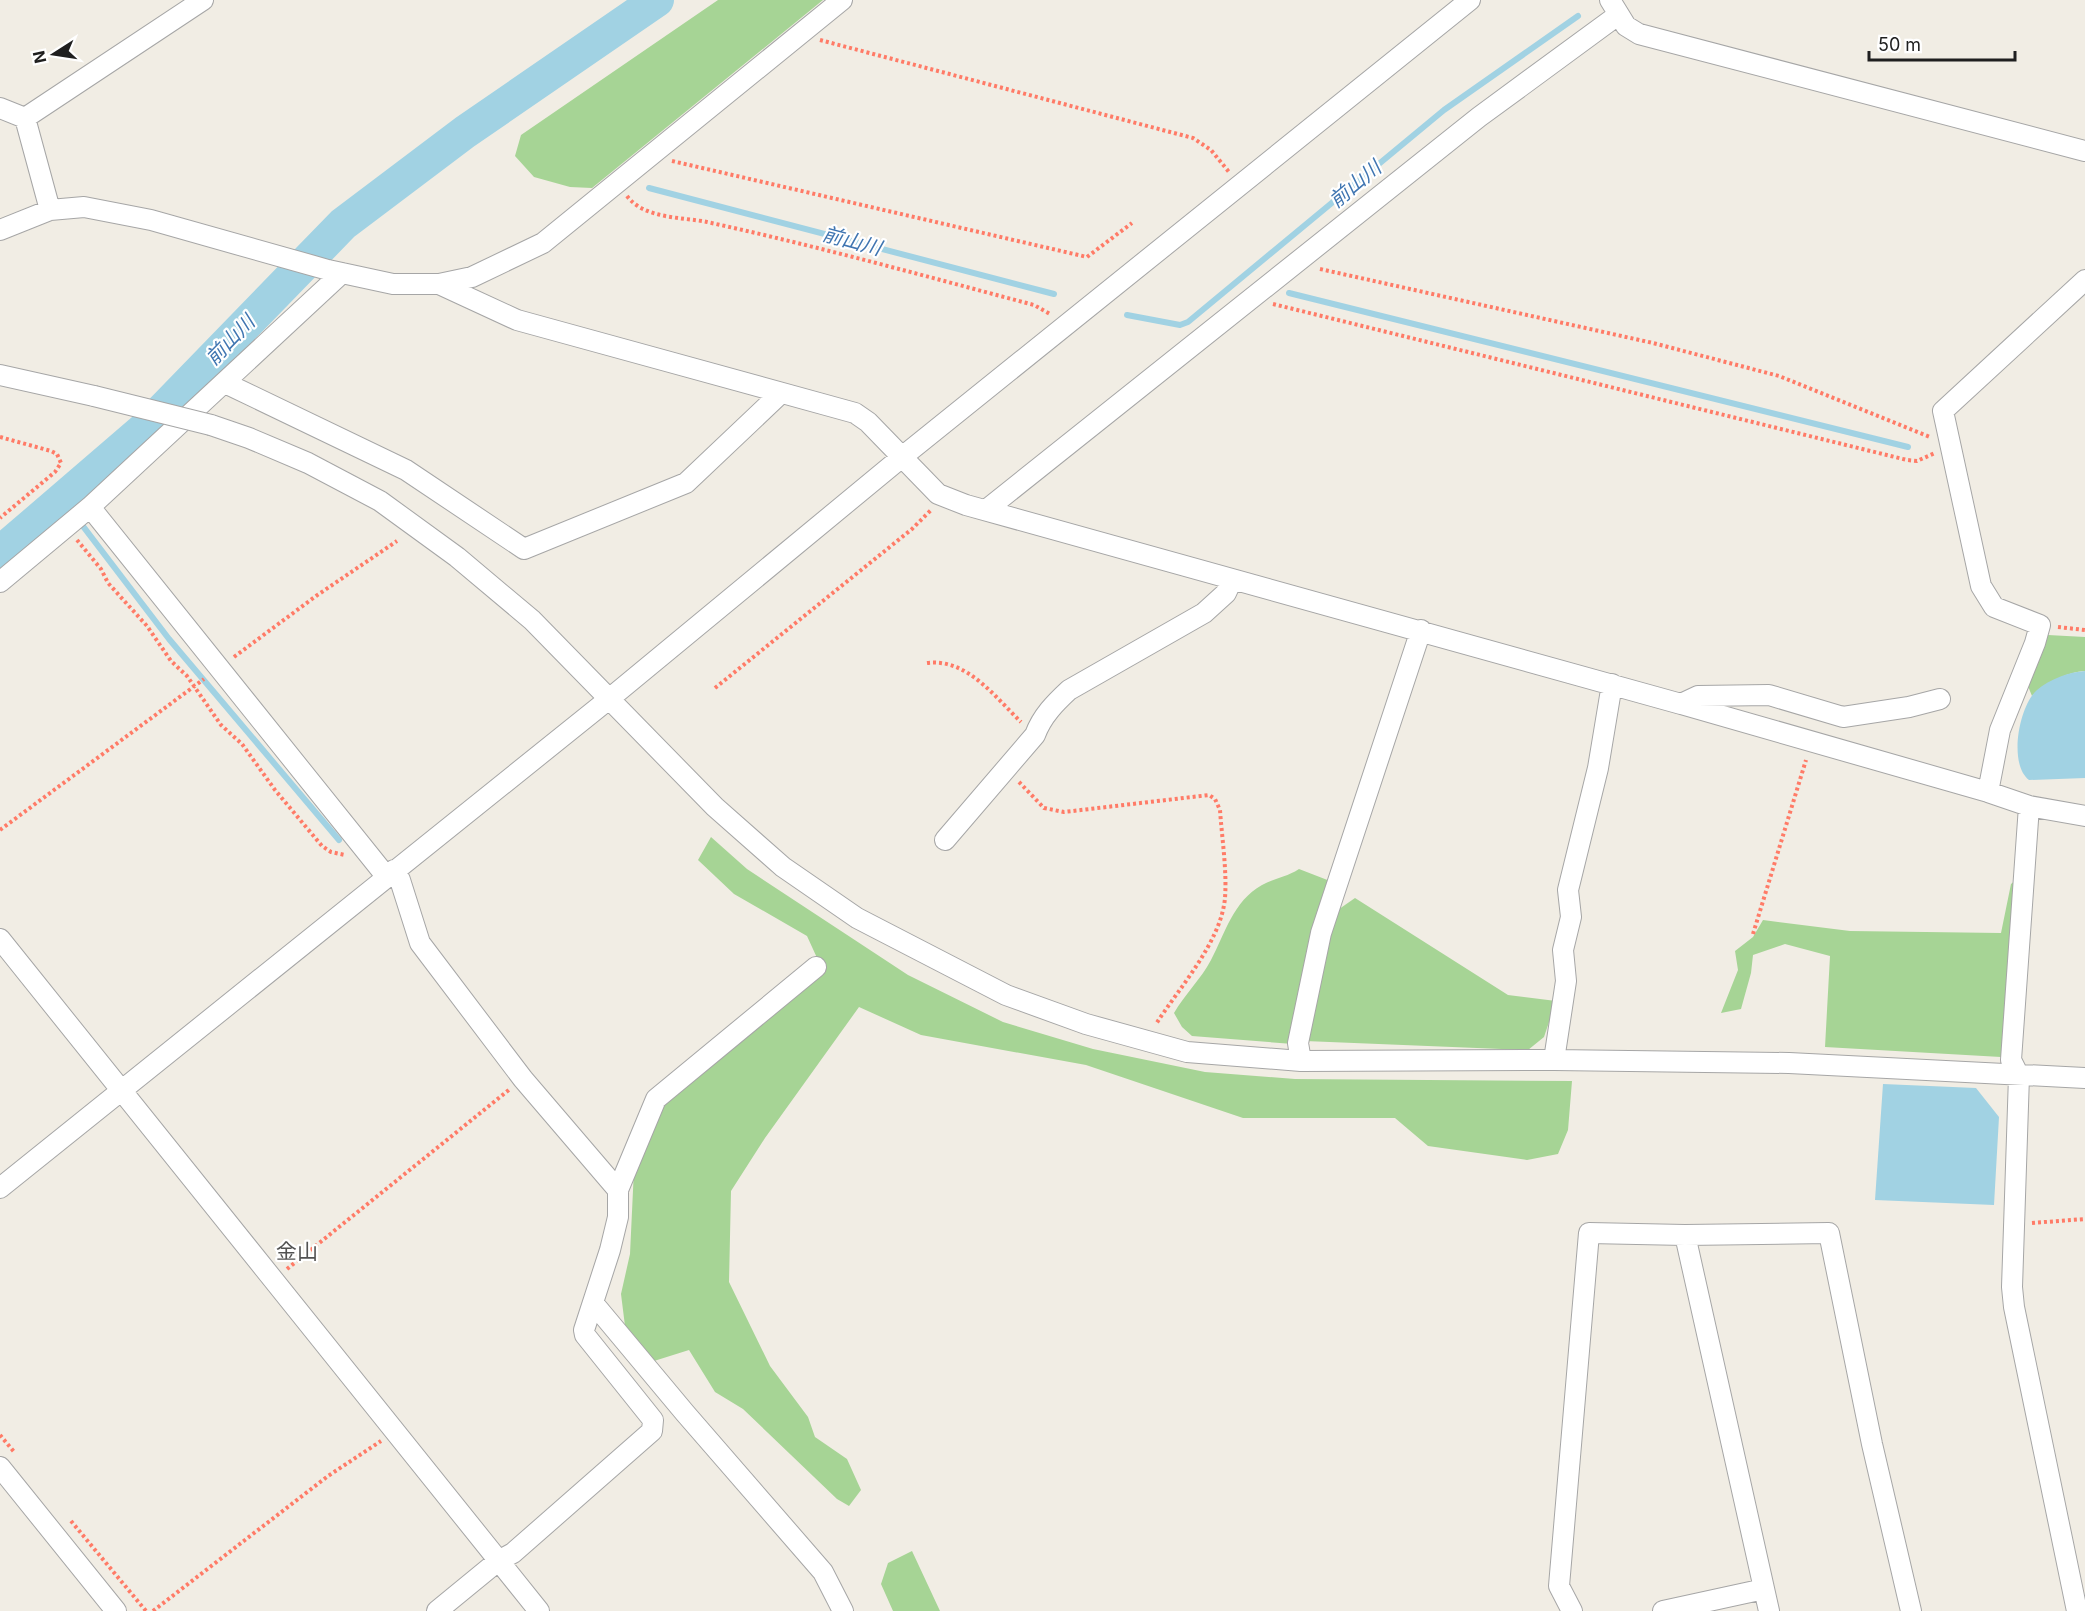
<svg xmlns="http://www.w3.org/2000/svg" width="2085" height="1611" font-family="Inter,'Noto Sans JP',sans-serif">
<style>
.forest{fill:#a6d495}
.water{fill:#a1d2e3}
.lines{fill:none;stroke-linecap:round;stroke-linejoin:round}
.stream{stroke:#a1d2e3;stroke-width:6}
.river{stroke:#a1d2e3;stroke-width:34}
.minor-casing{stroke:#a6a6a6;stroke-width:22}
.path{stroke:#ff7b67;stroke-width:4;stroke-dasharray:3 3;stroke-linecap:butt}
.minor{stroke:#fff;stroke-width:20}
.minor-bridge-casing{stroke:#a6a6a6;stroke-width:22;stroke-linecap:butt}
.minor-bridge{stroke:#fff;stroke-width:20}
.labels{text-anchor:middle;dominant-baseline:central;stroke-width:4.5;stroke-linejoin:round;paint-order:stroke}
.water-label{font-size:20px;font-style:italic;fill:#3f75b1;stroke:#fff}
.quarter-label{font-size:21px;fill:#525252;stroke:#fff}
</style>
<rect width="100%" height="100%" fill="#f1ede4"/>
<path class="forest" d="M718 0H823L592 188 570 187 534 177 515 156 521 135Z
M2048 635 2085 637V671C2068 672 2044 683 2032 696L2023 674Z
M711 837 747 869 908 975 1003 1022 1093 1049 1205 1072 1295 1079 1572 1081 1568 1130 1558 1154 1527 1160 1428 1146 1395 1118H1243L1086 1065 921 1035 859 1007 765 1138 731 1191 729 1282 770 1366 808 1417 815 1437 847 1459 861 1490 849 1506 837 1499 743 1409 715 1392 689 1350 654 1361 625 1326 621 1294 630 1254 634 1169 657 1106 823 971 807 936 734 894 698 860Z
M1299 869 1330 881 1293 1044 1192 1036 1182 1027 1174 1013C1185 994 1201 979 1211 960 1225 934 1233 901 1262 885 1274 878 1285 878 1299 869Z
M2017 879 2005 1051 2001 1057 1825 1047 1830 956 1785 944 1753 955 1751 973 1741 1009 1721 1013 1738 970 1735 951 1753 937 1763 920 1850 931 2001 933 2011 884Z
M1355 898 1508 995 1556 1001 1544 1037 1528 1050 1305 1041 1332 914Z
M912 1551 940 1611H893L881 1584 888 1563Z"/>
<path class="water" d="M2085 671V778L2029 780C2008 764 2019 706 2037 690 2050 679 2069 672 2085 671Z
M1883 1084 1976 1088 1999 1117 1994 1205 1875 1200Z"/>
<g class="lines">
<path class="stream" d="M465 132 479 137
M649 188 1054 294
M1289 293 1908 447
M1127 315 1180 325 1188 322 1444 110 1578 16
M63 500 169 639 339 840"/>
<path class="river" d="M0 553 142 431 343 224 465 132 657 0"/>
<defs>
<path id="minor" d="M1610 0 1626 26 1639 34 2085 151
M0 108 25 118
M25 118 203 0
M25 118 50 210
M0 230 50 210 84 207 151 220 328 270 393 284H439L472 277 543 243 842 0
M2085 280 1943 411 1981 586 1994 607 2040 625 2035 643 2000 730 1988 792 2029 806 2085 816
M439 284 517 320 855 413 868 422 938 494 966 505 1681 704 1698 696 1769 695 1843 717 1909 707 1940 699
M0 375 94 396
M225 383 406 470 524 549 686 483 781 393
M211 425 249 438 308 463 380 501 457 557 532 620 715 807 783 867 857 918 1006 995 1086 1024 1187 1052 1301 1061 1554 1060 1789 1063 2085 1078
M90 507 386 876
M986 510 1479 117 1618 15
M0 582 90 507 342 273
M1681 704 1988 792
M2029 806 2011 1060 2019 1076 2012 1287 2014 1307 2077 1611
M945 840 1035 735C1042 716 1055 703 1069 690L1204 613 1226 593 1232 580
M394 870 400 880 420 943 523 1079 618 1190
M0 939 539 1611
M1554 1060 1566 981 1563 950 1571 917 1568 890 1598 768 1612 684
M1301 1061 1298 1043 1321 933 1421 630
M0 1188 609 699 902 457 1470 0
M1685 1235 1769 1611
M594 1304 685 1413 823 1572 843 1611
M0 1467 116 1611
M437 1611 498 1561 513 1553 652 1431 653 1420 585 1335 584 1330 610 1250 618 1217V1190L656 1099 816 967
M1572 1611 1559 1586 1589 1233 1685 1235 1829 1233 1872 1444 1911 1611
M1663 1611 1764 1589"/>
</defs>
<use href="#minor" class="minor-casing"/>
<path class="path" d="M820 40 1193 138 1211 150 1229 172
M672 161 1087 257 1132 223
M627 196C644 219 682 217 707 222 817 246 925 276 1034 305L1050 314
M1320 269 1653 343 1779 376 1930 437
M1273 304 1907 460 1917 461 1935 453
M0 437 51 451 57 454 61 463 55 472 0 518
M77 540 101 569 108 583 147 626 171 661 187 676 221 725 242 744 275 790 322 846 331 852 345 855
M2058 627 2085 630
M234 657 316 596 397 541
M927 663C967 658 995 697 1021 722
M715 688 912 529 932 509
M1019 782 1044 808 1064 812 1209 795 1215 799 1220 810C1222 839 1227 870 1225 898 1221 942 1179 988 1156 1024
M0 830 204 679
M1753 934 1806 760
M2032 1223 2085 1219
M287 1269 510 1089
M0 1435 15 1453
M71 1521 146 1611
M153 1611 328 1476 381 1441"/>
<use href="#minor" class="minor"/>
<defs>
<path id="minor-bridge" d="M94 396 211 425"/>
</defs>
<use href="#minor-bridge" class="minor-bridge-casing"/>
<use href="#minor-bridge" class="minor-bridge"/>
</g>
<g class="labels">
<g class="water-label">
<text transform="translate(1355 184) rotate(-40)">前山川</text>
<text transform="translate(852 241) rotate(15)">前山川</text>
<text transform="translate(230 340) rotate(-46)">前山川</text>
</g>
<g class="quarter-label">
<text x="297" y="1251">金山</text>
</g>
</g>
<g transform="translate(54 54) rotate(258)" stroke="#ffffff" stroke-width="4.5" paint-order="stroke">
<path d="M0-4.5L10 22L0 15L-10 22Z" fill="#1f1f1f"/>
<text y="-9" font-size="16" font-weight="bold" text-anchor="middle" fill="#1f1f1f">N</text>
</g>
<path d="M1869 51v9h146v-9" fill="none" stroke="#1f1f1f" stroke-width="3"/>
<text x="1878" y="51" font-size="18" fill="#1f1f1f" stroke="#ffffff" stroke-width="4.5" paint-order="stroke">50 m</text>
</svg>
